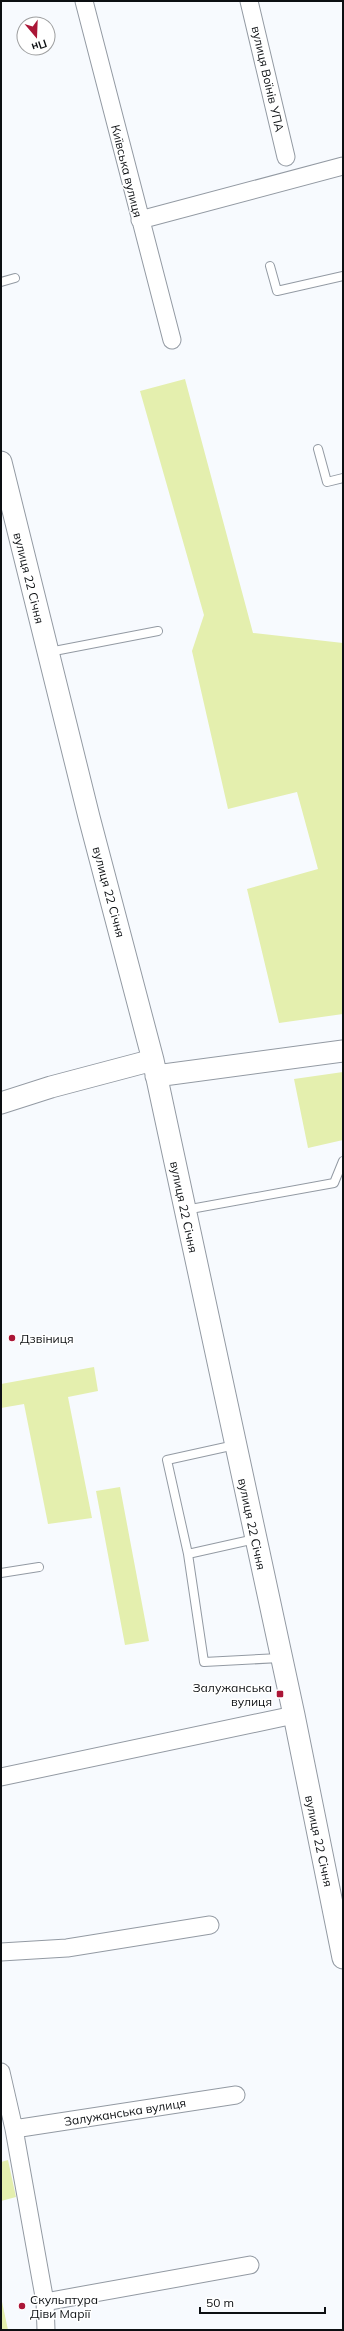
<svg xmlns="http://www.w3.org/2000/svg" width="344" height="2331" font-family="Mulish,sans-serif">
<style>
.green{fill:#e4efae}
.lines{fill:none;stroke-linecap:round;stroke-linejoin:round}
.service-casing{stroke:#939aa3;stroke-width:10}
.minor-casing{stroke:#939aa3;stroke-width:19}
.tertiary-casing{stroke:#939aa3;stroke-width:23}
.service{stroke:#fff;stroke-width:8}
.minor{stroke:#fff;stroke-width:17}
.tertiary{stroke:#fff;stroke-width:21}
.poi-dot{fill:#ab1637;stroke:#fff;stroke-width:1.5}
.labels{text-anchor:middle;dominant-baseline:central;stroke-width:3;stroke-linejoin:round;paint-order:stroke}
.street-label{font-size:12px;fill:#0c0f12;stroke:#fff}
.poi-label{font-size:12px;fill:#0c0f12;stroke:#fff;text-anchor:start}
</style>
<rect width="100%" height="100%" fill="#f7fafe"/>
<path class="green" d="M185 379 253 633 343 643V1014L279 1023 247 889 318 869 297 792 228 809 192 651 204 615 140 391Z
M343 1072V1140L308 1148 294 1079Z
M94 1367 98 1391 68 1397 92 1518 48 1524 24 1404 1 1408V1384Z
M120 1487 149 1641 125 1645 96 1491Z
M8 2160 16 2197 1 2201V2162Z
M1 2297 8 2330H1Z"/>
<g class="lines">
<defs>
<path id="service" d="M270 266 277 291 343 276
M1 282 15 278
M318 449 327 482 343 478
M49 652 158 631
M185 1210 334 1183 343 1161
M235 1445 167 1460 188 1554 204 1662 280 1658
M188 1554 255 1539
M1 1573 39 1567"/>
<path id="minor" d="M84 1 172 340
M249 1 286 157
M140 220 343 166
M1 1777 294 1715
M1 1952 67 1948 210 1925
M1 2072 14 2129 45 2302 46 2330
M14 2129 236 2095
M45 2302 250 2265"/>
<path id="tertiary" d="M1 462 89 817 153 1060 294 1715 343 1958
M156 1076 343 1051
M1 1103 51 1087 153 1060"/>
</defs>
<use href="#service" class="service-casing"/>
<use href="#minor" class="minor-casing"/>
<use href="#tertiary" class="tertiary-casing"/>
<use href="#service" class="service"/>
<use href="#minor" class="minor"/>
<use href="#tertiary" class="tertiary"/>
</g>
<g class="poi-dot">
<circle cx="12" cy="1338" r="4"/>
<rect x="276" y="1690" width="8" height="8" rx="2"/>
<circle cx="22" cy="2306" r="4"/>
</g>
<g class="labels">
<g class="street-label">
<text transform="translate(268 79) rotate(77)">вулиця Воїнів УПА</text>
<text transform="translate(127 171) rotate(76)">Київська вулиця</text>
<text transform="translate(29 578) rotate(76)">вулиця 22 Січня</text>
<text transform="translate(109 892) rotate(75)">вулиця 22 Січня</text>
<text transform="translate(184 1207) rotate(78)">вулиця 22 Січня</text>
<text transform="translate(252 1524) rotate(78)">вулиця 22 Січня</text>
<text transform="translate(319 1841) rotate(78)">вулиця 22 Січня</text>
<text transform="translate(125 2112) rotate(-9)">Залужанська вулиця</text>
</g>
<g class="poi-label">
<text x="20" y="1338">Дзвіниця</text>
<text x="272" y="1687" text-anchor="end">Залужанська<tspan x="272" dy="14">вулиця</tspan></text>
<text x="30" y="2299">Скульптура<tspan x="30" dy="14">Діви Марії</tspan></text>
</g>
</g>
<rect width="344" height="2331" fill="none" stroke="#0c0f12" stroke-width="4"/>
<g transform="translate(36 36) rotate(161)"><circle r="19" fill="#ffffff" stroke="#9e9fa0"/>
<path d="M0-3L7 15L0 10L-7 15Z" fill="#ab1637"/>
<text y="-6" font-size="11" font-weight="bold" text-anchor="middle" fill="#0c0f12">Пн</text>
</g>
<path d="M200 2307v6h125v-6" fill="none" stroke="#0c0f12" stroke-width="2"/>
<text x="206" y="2307" font-size="12" fill="#0c0f12" stroke="#ffffff" stroke-width="3" paint-order="stroke">50 m</text>
</svg>
